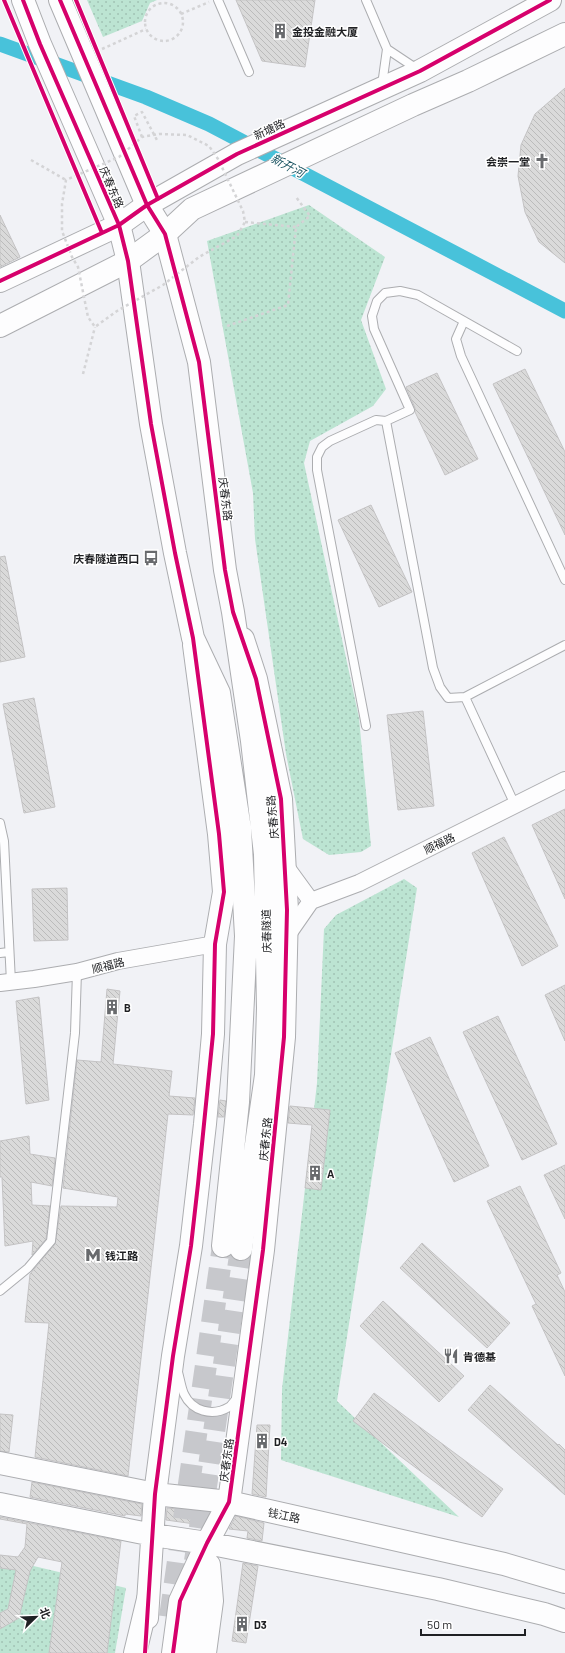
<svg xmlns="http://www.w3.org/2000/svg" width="565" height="1653" font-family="Barlow,'Noto Sans SC',sans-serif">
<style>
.grass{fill:url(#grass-dots)}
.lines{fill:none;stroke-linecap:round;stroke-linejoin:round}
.canal{stroke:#48c2da;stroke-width:15}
.building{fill:url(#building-back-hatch);stroke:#c4c3c4}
.primary-tunnel{stroke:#c7c8cc;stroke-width:22;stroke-dasharray:22 11;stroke-linecap:butt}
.lane-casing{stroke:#acadb0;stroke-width:10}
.street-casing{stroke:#acadb0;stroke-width:18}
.secondary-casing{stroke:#acadb0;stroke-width:24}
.primary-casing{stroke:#acadb0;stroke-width:24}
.path{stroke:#d4d4d6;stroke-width:2.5;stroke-dasharray:3 3;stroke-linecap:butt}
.lane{stroke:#fdfdfe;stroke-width:8}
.street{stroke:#fdfdfe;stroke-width:16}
.secondary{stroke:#fdfdfe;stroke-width:22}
.primary{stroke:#fdfdfe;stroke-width:22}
.path-bridge{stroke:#d4d4d6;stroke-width:2.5;stroke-dasharray:3 3;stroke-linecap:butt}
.cycleway-casing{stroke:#fff;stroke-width:6}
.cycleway{stroke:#d6006c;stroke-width:4}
.labels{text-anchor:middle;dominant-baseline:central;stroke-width:3;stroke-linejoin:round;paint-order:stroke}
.poi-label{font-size:11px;font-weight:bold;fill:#1f2023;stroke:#fff;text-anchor:start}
.street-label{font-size:11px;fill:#1f2023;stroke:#fff}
.water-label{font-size:12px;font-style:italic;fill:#1e5664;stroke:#fff}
</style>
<defs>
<pattern id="grass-dots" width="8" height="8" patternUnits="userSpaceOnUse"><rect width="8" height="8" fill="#bce4d2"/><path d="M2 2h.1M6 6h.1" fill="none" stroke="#a1c3b4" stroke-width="1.8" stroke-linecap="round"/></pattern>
<pattern id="building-back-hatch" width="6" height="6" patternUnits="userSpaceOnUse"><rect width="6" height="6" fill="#dadada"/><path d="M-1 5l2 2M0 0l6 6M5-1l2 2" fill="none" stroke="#bbb"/></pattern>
</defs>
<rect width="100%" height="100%" fill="#f1f2f6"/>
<path class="grass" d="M87 0H157L150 3 142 21 103 37Z
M309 205 385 257 361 320 386 389 373 406 310 441 304 463 359 718 371 846 361 852 329 855 303 839 286 754 255 539 253 493 207 241Z
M404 879 417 888 337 1401 459 1517 281 1460 282 1389 317 1083 324 929 336 915Z
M0 1558 126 1588 115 1653H0Z"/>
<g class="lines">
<path class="canal" d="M0 44 146 97 209 124 565 311"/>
</g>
<path class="building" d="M236 0H315L305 67 262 61Z
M565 88V263L539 242 525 212 518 176 521 145 535 114Z
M0 215 20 257 0 267Z
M525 369 565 452V535L493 384Z
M437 373 478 459 445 475 415 412V408L406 387Z
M371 505 412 592 379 607 338 520Z
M5 556 25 657 0 662V557Z
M34 698 55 807 24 813 3 704Z
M423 711 434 806 398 810 387 715Z
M565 809V899L532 825Z
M504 837 558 946 522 966 472 853Z
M67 888 68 940 34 941 32 889Z
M565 985V1041L545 995Z
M107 989 120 991 113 1064 172 1071 169 1096 195 1098 193 1115 168 1114 128 1476 35 1457 49 1323 25 1322 30 1274 55 1244 61 1206 117 1207 118 1197 63 1188 77 1060 101 1062Z
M39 997 49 1100 26 1104 16 1001Z
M498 1016 557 1144 522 1160 463 1032Z
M430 1037 489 1166 454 1182 395 1053Z
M220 1100 226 1101 224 1117H218Z
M290 1106 330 1110 321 1190 305 1188 312 1125 288 1123Z
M29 1136 30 1154 55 1158V1160L52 1186 31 1182 32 1205 50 1206 46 1239 32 1255 33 1241 5 1246 2 1177H0V1141Z
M565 1165V1219L544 1175Z
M520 1186 561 1273 557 1275 565 1292V1376L532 1306 536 1304 487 1201Z
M422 1243 510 1323 487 1348 400 1268Z
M383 1301 464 1376 439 1402 360 1326Z
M490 1385 558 1445 559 1444 565 1450V1495L468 1410Z
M374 1393 503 1489 482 1517 353 1421Z
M0 1414 13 1415 9 1452 0 1451Z
M257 1425H270L266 1497 252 1494Z
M32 1482 142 1504 141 1516 125 1514V1516L30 1497Z
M167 1508 209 1512 202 1525 166 1520Z
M236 1516 264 1523 262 1541 247 1538 248 1531 229 1529Z
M0 1517 121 1541 107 1653H49L62 1562 38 1557 30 1571 19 1618 0 1629V1613L8 1609 16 1570 0 1568V1555L18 1557 25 1547 27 1524 0 1519Z
M243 1563 258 1566 246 1643 232 1641Z"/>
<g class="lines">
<path class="primary-tunnel" d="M195 1561 241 1249
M170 1617 223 1246"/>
<defs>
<path id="lane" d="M218 0 249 72
M366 0 387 49 417 69
M382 85 387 49
M464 321 456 339 461 356 565 580
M517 351 418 295 400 291 385 293 377 301 372 316 374 329 410 410 386 421 433 668 440 687 448 698 465 697 565 645
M465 697 515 805
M366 726 317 470V457L322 447 330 441 376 420 386 421
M0 823 4 841 11 982
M0 953 9 952
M0 1291 28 1268 51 1241 75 1033 77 972
M178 1372C180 1379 181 1387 184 1394 192 1411 212 1417 229 1407 232 1405 235 1400 237 1398"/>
<path id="street" d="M284 864 311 901
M311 901 359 883 565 780
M286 937 311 901
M0 983 34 979 77 972 118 961 215 944"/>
<path id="secondary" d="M0 281 119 225 147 205 237 154 420 71 550 0
M0 326 128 261 165 234 192 209 413 105 468 81 565 34
M0 1463 155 1494 229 1502 504 1564 565 1582
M0 1504 153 1535 207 1543 438 1589 544 1614 565 1621
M147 1618 155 1494 173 1356 191 1246 205 1124 213 1034 215 944 224 892 219 834 194 645
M173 1653 180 1601 207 1543 229 1502 263 1250 284 1037 287 910 281 799 256 679 243 639
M205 1653 212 1601 209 1565"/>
<path id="primary" d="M23 0 40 44 119 225 128 261 151 424 175 553 193 638 219 693 240 829 246 936 238 1102 223 1246
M60 0 147 205 165 234 199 362 225 570 233 612 252 741 265 854 268 1008 266 1075 241 1249
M135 1653 148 1599
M192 1653 207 1543"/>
</defs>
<use href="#lane" class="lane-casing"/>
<use href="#street" class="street-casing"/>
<use href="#secondary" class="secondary-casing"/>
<use href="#primary" class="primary-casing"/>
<path class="path" d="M145 22a19 19 0 1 1 38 0a19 19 0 1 1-38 0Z
M181 14 209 2
M102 49 146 29
M142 137 134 116 142 112 158 142
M31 160 66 180
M245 222 296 227
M227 326 288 305 296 227 310 216 296 197
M83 374 95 327"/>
<use href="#lane" class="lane"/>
<use href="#street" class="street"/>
<use href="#secondary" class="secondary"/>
<use href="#primary" class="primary"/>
<path class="path-bridge" d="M159 134 187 135 209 146 218 159 243 211 245 222 237 236 199 257 163 285 117 311 95 327 88 317 78 267 72 257 62 231V204L66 180 119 157 142 137Z"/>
<defs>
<path id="cycleway" d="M4 0 102 233
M23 0 40 44 119 225 128 261 151 424 175 553 193 638 219 834 224 892 215 944 213 1034 198 1184 191 1246 173 1356 155 1494 145 1653
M60 0 147 205 165 234 199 362 225 570 233 612 256 679 281 799 287 910 284 1037 263 1250 229 1502 207 1543 180 1601 173 1653
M76 0 158 199
M0 281 119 225 147 205 237 154 420 71 550 0"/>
</defs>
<use href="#cycleway" class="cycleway-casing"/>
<use href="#cycleway" class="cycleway"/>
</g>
<defs>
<symbol id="building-bare" viewBox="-9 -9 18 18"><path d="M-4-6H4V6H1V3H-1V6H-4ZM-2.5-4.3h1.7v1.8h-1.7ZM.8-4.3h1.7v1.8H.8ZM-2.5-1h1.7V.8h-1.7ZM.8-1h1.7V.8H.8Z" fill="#686a6d" stroke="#fff" stroke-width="2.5" paint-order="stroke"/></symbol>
<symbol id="church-bare" viewBox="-9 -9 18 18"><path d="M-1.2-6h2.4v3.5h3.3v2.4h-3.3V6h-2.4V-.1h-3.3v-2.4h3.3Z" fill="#686a6d" stroke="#fff" stroke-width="2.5" paint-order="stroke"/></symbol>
<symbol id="bus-bare" viewBox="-9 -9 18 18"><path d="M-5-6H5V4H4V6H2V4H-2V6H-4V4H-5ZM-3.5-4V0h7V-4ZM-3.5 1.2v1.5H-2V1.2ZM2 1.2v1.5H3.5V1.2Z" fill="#686a6d" stroke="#fff" stroke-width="2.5" paint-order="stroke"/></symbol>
<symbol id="metro-bare" viewBox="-9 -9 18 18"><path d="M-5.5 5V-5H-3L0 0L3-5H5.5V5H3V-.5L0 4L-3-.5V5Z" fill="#686a6d" stroke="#fff" stroke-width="2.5" paint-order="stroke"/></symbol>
<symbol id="restaurant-bare" viewBox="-9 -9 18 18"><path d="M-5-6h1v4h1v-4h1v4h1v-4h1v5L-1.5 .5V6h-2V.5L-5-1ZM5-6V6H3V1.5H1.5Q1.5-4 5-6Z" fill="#686a6d" stroke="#fff" stroke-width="2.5" paint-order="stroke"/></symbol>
</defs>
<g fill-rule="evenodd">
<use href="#building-bare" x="269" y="20" width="22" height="22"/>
<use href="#church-bare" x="531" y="150" width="22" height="22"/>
<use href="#bus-bare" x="140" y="547" width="22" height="22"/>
<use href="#building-bare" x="101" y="996" width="22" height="22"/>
<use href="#building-bare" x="304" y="1162" width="22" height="22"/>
<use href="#metro-bare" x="82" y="1244" width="22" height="22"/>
<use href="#restaurant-bare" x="440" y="1345" width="22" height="22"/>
<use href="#building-bare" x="251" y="1430" width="22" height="22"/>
<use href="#building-bare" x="231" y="1613" width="22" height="22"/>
</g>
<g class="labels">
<g class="poi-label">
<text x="292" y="31">金投金融大厦</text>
<text x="530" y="161" text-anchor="end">会崇一堂</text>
<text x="139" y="558" text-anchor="end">庆春隧道西口</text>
<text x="124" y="1007">B</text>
<text x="327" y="1173">A</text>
<text x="105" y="1255">钱江路</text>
<text x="463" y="1356">肯德基</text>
<text x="274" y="1441">D4</text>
<text x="254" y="1624">D3</text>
</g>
<g class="street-label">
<text transform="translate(269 129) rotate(-25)">新塘路</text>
<text transform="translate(112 187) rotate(67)">庆春东路</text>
<text transform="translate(226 499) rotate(83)">庆春东路</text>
<text transform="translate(272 817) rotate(-95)">庆春东路</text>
<text transform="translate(439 843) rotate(-26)">顺福路</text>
<text transform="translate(266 931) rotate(-91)">庆春隧道</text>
<text transform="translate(108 965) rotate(-14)">顺福路</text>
<text transform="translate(265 1139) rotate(-84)">庆春东路</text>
<text transform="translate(226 1460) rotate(-82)">庆春东路</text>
<text transform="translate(284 1515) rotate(12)">钱江路</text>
</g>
<g class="water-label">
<text transform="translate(288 165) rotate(28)">新开河</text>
</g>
</g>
<g transform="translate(36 1617) rotate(67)" stroke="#ffffff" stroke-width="3" paint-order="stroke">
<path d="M0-3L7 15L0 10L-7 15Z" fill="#1f2023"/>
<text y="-6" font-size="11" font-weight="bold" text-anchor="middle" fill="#1f2023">北</text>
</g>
<path d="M421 1629v6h104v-6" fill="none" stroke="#1f2023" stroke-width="2"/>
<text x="427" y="1629" font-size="12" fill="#1f2023" stroke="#ffffff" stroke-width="3" paint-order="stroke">50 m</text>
</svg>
